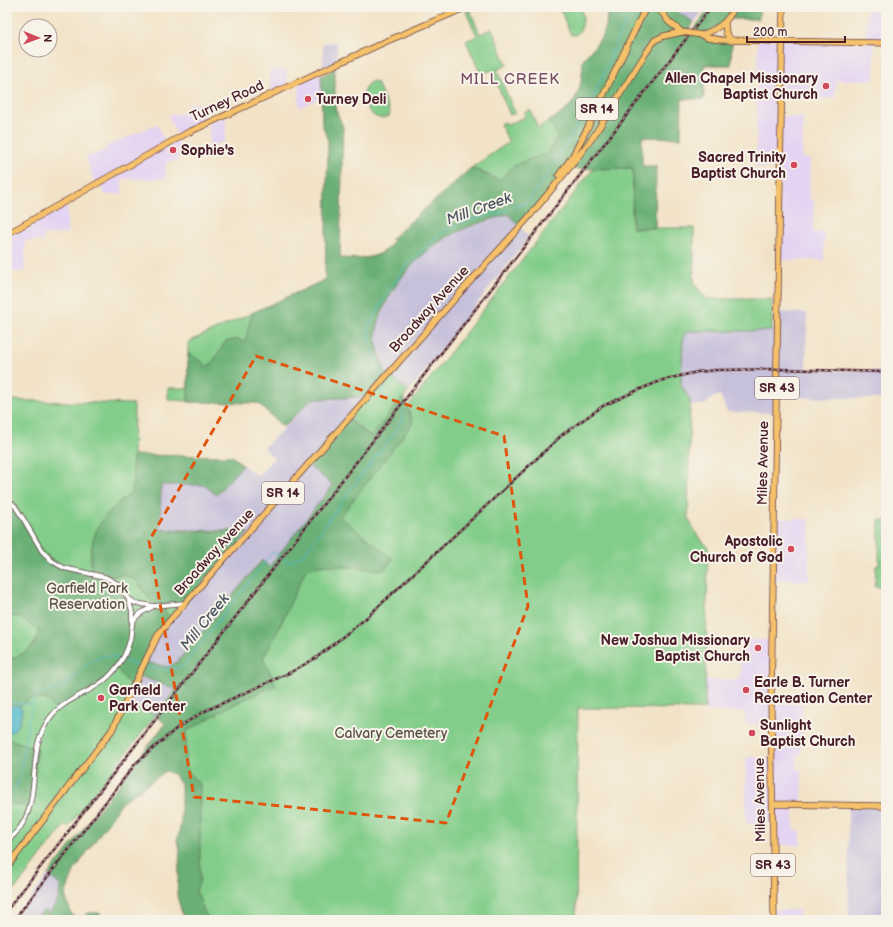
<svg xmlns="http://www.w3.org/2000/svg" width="893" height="927" font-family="'Balsamiq Sans',sans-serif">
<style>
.built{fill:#e4d3f2}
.industrial{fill:#c6c0da}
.green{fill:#83cd8a;stroke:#66765a}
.forest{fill:#6ab076;stroke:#5a6850;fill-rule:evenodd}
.water{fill:#4cb8c8;stroke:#4b6c7a}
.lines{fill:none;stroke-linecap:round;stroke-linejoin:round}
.stream{stroke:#4cb8c8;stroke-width:1}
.minor-casing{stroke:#633c43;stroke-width:5.5}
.major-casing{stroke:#633c43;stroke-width:7}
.minor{stroke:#fff;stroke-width:4}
.major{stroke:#f5c16b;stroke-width:5.5}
.rail-casing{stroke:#4a1f2b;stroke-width:2.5}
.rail{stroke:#f7f3e8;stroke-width:1;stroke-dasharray:3;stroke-linecap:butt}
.major-bridge-casing{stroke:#633c43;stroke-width:7;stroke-linecap:butt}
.major-bridge{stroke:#f5c16b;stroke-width:5.5}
.marked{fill:none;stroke:#e0560e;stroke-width:3;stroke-dasharray:8 5;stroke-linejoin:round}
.poi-dot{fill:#d1495b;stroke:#f7f3e8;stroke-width:1.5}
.labels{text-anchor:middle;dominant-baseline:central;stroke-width:4;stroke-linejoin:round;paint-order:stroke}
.shield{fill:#f7f3e8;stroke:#7e5f64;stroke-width:1}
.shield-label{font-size:13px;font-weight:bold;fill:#4a1f2b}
.poi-label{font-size:14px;font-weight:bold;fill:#4a1f2b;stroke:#f7f3e8;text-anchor:start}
.street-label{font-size:14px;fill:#4a1f2b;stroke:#f7f3e8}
.park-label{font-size:14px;fill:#5b5348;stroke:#f7f3e8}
.neighbourhood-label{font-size:15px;letter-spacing:1px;fill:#784e64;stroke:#f7f3e8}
.water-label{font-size:15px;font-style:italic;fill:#4b5562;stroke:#f7f3e8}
</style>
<rect width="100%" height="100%" fill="#f7f3e8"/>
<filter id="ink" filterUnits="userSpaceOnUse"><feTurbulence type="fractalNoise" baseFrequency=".025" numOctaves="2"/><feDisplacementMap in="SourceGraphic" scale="8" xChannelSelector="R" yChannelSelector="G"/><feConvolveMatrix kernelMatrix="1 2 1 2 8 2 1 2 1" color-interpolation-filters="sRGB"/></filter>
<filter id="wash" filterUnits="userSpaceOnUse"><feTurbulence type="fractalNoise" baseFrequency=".012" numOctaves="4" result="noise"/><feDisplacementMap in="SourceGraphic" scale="16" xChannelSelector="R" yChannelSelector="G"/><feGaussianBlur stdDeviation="0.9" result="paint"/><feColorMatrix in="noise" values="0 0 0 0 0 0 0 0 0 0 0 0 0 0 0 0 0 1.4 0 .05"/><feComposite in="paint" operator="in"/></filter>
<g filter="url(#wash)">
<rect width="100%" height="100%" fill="#f2e3c8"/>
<path class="built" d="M867 7H885L884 43H874V80H836L835 98H782L781 117H803L802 158 810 159 809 199 814 200 813 232 824 233V260H779L780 167H756L758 40 866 43Z
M270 70H287V87L270 94Z
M321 71 322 97 299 108V81Z
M188 103 203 104V126L178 138V161L166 162V179H122V194L105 195 99 183 95 184 86 157 106 150 105 147 157 124 166 145 178 138 168 116 173 114H187Z
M226 116 225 141 209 147V123Z
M67 201V234L43 235V241H25V272L7 271V234Z
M774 518 809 519V581L773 580Z
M741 640H772V703L802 704 801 754H797V770H802V805H794V830L801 831V845H773V823H746V757L772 758 771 724H745V712L705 711 706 680H740Z
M773 910H799V920H773Z"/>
<path class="industrial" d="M671 7H706L686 33 694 22 672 9Z
M337 42V64L323 70V43Z
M508 214 529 237 409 391 385 371 375 341 377 325 389 298 404 275 427 250 456 232Z
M778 312 807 313 806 370 855 371H885L886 314V399L777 397 776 413 727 412 720 395 711 399 705 405H690V400L681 385 683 337 688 331H778Z
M368 397 373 438 271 568 261 560 177 663 168 667 145 663 158 635 248 531 160 530 161 485H205L217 494 243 465 258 476 274 458 264 448 312 399Z
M139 675 176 689 156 715 126 703Z
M848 805 886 806V920H849Z
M48 875 61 886 58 900 50 913 39 915 38 920H14Z"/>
<path class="green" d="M559 7 580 8C585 17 584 27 576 35H571Z
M605 7H639L537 197 435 234 387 289 377 325 376 341 386 376 388 374 409 391 373 438 348 419 367 397 188 402V401L168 400V388H188V342L340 273V258C359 259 382 260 393 241L391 239 501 198 515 165 499 180 471 168 509 142 500 124 505 122 507 125 525 117 524 113 530 110 538 128 561 115 575 100 583 80V59C597 45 612 29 605 7Z
M470 10 480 34 492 29 507 65 497 70 515 113 510 115 491 70 481 75 466 41 477 36 466 12Z
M374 81 377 83 390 113 389 116C369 128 352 86 374 81Z
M633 168 632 228H694V284L707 299H772V331H688L683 337 681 384 690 401 688 518 697 535 708 547 705 709 578 708 576 920H208L196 891 193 790 166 723 308 535 593 169Z
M7 400 133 404 134 408 132 529 248 531 161 629 126 703 156 715 68 827 65 825 12 893H7Z
M879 520 886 521V587H875L876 566 879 565Z"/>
<path class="forest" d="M605 7H671L672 9 694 22 686 33 690 34 711 7H759V19H729L703 35 732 41 731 65H704V99H682L681 138 642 137V166H656L655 228H632L633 168 568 169 520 227 508 214C491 220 473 224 457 232 420 248 377 298 376 339 375 349 382 361 385 371L388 374 368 397 312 399 283 427 258 403 188 402V353L205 364 204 368 212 363 226 341 238 339 245 342 252 313 325 280 328 140 322 124 321 76 335 69V108L343 127 340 258C358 260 383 260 393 241L391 239 471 168 499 180 515 165 541 155 544 157 558 136 549 121C578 106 582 90 583 59 597 45 612 29 605 7Z
M402 398 405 400 413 423 340 517 393 559 384 570 324 565 306 569 275 637 263 658 276 685 230 706 187 731 185 768 200 785V880L196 891 208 920H185L182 913 177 896 180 850 177 842 181 822V784L173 774 166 771 122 802 74 871 65 895 71 913 78 920 89 913H99L104 920H60L45 914 42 917V920H38L39 915 45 910 50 913 58 900 61 886 48 875 165 724 156 715 176 689 139 676 132 688 116 668 112 674 56 710 46 699H30L15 710 7 708V660C19 657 41 646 38 630L20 617 7 616V499L15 506 42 551 64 568 91 573C91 564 90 554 92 545 97 519 113 507 132 492L133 455 232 456 243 465 216 495 205 485H161L160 530 248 533 185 603 161 605 171 619 158 635 145 662 168 667 177 662 262 560 269 567 333 485 308 465 348 419 371 437ZM123 575 136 580 154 606 140 614 133 623C128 599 129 590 106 577Z
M7 739 37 748 31 807 8 804 7 805Z"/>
<path class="water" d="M14 705 20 706 22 709C21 716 21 723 15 729 13 731 10 732 7 735V707Z"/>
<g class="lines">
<path class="stream" d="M383 377 369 337 368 329 387 293 397 280 401 272 434 238 460 223 502 212 526 203 539 187 591 103 619 36 634 7
M384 382V396L392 403
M124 661 140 666
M145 667C159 669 169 671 183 666L273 552 289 562 304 554 362 474 392 436 404 418 403 412
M7 702 31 704
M14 789 19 780 27 728 34 697C43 691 54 691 63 685 84 674 91 647 121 659"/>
</g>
</g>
<g filter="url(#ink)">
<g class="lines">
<defs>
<path id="minor" d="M7 499 15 506 24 520 42 551 52 561 64 568 105 577 118 584 128 598 135 603 154 606 185 603
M128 598 132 611V623
M7 841C38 818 31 782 37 749 38 740 42 731 46 724 60 697 95 694 113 672 121 663 127 652 130 640 131 636 131 630 132 625 134 615 146 610 154 606"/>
<path id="major" d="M658 7 669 22 682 32
M725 23 726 33 732 41
M702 35 708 38 721 40 886 43
M702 35C717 29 728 23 734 7
M559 175 572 157 588 127 646 7
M7 234 187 133 387 41 467 7
M773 804 886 806
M7 867 112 730 158 635 171 619 467 285 528 218 574 162 593 137 644 56 655 40 664 36 682 32
M774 920 771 703 783 7"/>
</defs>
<use href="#minor" class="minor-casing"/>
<use href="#major" class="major-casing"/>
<use href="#minor" class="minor"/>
<use href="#major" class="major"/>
<defs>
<path id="rail" d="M7 910 711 7
M14 920 136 763 177 728 205 711 291 672 316 658 365 619 563 434 603 406 638 390 663 380 697 372 717 370 777 369 886 372"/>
</defs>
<use href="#rail" class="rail-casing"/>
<use href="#rail" class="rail"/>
<defs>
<path id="major-bridge" d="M682 32 702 35"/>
</defs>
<use href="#major-bridge" class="major-bridge-casing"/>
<use href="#major-bridge" class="major-bridge"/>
</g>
</g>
<path class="marked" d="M256 356 504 436 528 606 446 823 194 797 149 541Z"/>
<g class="poi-dot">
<circle cx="826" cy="86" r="4"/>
<circle cx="308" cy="99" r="4"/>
<circle cx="173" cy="150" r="4"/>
<circle cx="794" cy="165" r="4"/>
<circle cx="791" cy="549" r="4"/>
<circle cx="758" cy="648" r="4"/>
<circle cx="746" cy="690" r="4"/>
<circle cx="101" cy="698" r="4"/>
<circle cx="752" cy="733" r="4"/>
</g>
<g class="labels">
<g class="shield">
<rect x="576" y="98" width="42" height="22" rx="3"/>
<rect x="755" y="377" width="44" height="22" rx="3"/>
<rect x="262" y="482" width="42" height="22" rx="3"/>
<rect x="751" y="854" width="44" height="22" rx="3"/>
</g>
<g class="shield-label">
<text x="597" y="109">SR 14</text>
<text x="777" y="388">SR 43</text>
<text x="283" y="493">SR 14</text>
<text x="773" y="865">SR 43</text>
</g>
<g class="poi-label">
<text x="818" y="78" text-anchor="end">Allen Chapel Missionary<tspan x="818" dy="16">Baptist Church</tspan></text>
<text x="316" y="99">Turney Deli</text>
<text x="181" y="150">Sophie's</text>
<text x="786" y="157" text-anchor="end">Sacred Trinity<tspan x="786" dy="16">Baptist Church</tspan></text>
<text x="783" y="541" text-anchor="end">Apostolic<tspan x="783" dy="16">Church of God</tspan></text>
<text x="750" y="640" text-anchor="end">New Joshua Missionary<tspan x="750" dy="16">Baptist Church</tspan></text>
<text x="754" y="682">Earle B. Turner<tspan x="754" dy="16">Recreation Center</tspan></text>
<text x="109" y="690">Garfield<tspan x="109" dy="16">Park Center</tspan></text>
<text x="760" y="725">Sunlight<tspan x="760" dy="16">Baptist Church</tspan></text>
</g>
<g class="street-label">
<text transform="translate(227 101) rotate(-25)">Turney Road</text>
<text transform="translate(429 309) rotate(-48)">Broadway Avenue</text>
<text transform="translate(763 463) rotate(-89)">Miles Avenue</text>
<text transform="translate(214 552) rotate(-48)">Broadway Avenue</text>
<text transform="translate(760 800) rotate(-91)">Miles Avenue</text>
</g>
<g class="park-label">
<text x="87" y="588">Garfield Park<tspan x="87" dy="16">Reservation</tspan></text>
<text x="391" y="733">Calvary Cemetery</text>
</g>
<g class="neighbourhood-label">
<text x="510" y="79">MILL CREEK</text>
</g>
<g class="water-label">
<text transform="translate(479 209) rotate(-20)">Mill Creek</text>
<text transform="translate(205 622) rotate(-51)">Mill Creek</text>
</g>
</g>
<rect width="893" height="927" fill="none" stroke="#f7f3e8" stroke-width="24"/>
<g transform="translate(38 38) rotate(91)"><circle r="19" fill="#f7f3e8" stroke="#b29e9c"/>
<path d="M0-3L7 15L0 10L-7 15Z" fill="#d1495b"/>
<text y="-6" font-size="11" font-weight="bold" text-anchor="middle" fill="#4a1f2b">N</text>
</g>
<path d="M747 36v6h98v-6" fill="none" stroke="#4a1f2b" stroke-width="2"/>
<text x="753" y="36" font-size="12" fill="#4a1f2b" stroke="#f7f3e8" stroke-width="3" paint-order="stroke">200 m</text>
</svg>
